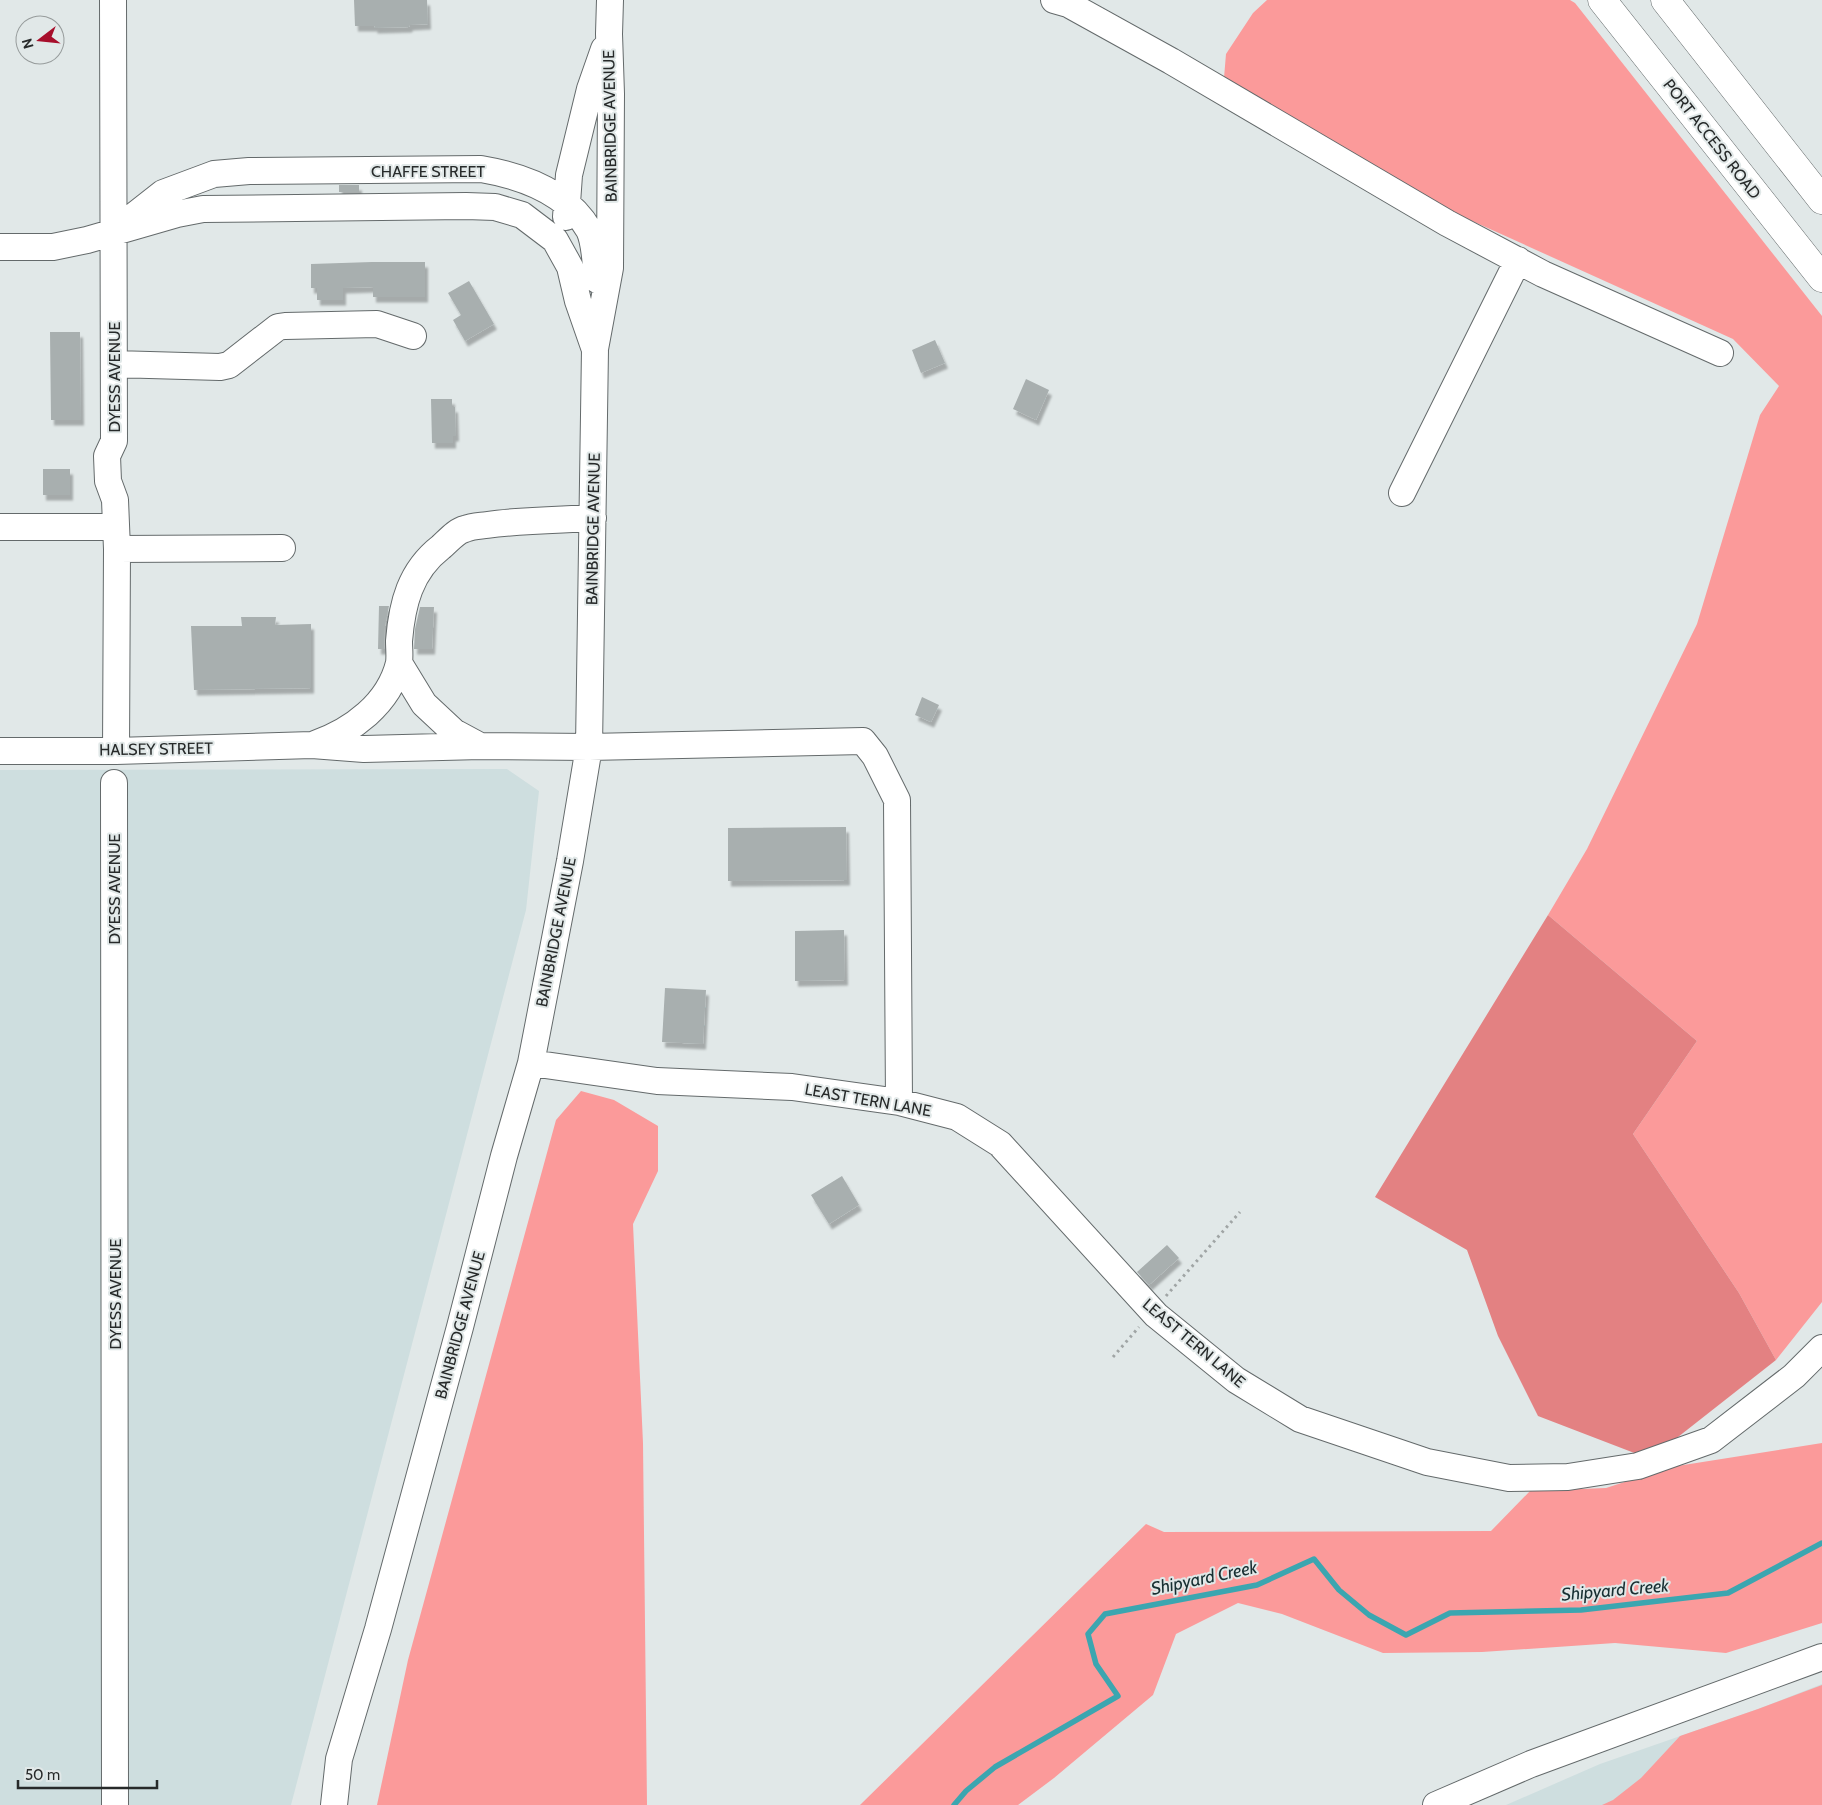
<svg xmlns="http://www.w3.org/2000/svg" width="1822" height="1805" font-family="Cabin,sans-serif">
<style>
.built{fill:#cededf}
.green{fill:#fb9a9a}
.forest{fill:#e38182}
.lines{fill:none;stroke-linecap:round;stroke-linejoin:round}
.stream{stroke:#3ba6b0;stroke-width:5.5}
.building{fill:#a8afaf;filter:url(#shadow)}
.minor-casing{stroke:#646a6b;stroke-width:28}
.highway-casing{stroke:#646a6b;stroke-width:29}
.path{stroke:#a0a5a5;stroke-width:3;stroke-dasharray:2.5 4;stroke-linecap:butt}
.minor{stroke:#fff;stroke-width:26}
.highway{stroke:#fff;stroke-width:28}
.labels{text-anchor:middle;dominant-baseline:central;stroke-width:4;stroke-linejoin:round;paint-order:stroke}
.street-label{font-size:16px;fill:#272a2a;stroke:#e1e8e8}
.water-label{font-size:18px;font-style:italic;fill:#182f32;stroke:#e1e8e8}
</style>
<defs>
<filter id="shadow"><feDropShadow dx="3" dy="5.5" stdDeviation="1" flood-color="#0004"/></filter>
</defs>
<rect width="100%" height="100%" fill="#e1e8e8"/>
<path class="built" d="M507 769 539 791 526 910 291 1805H0V770Z
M1822 1684V1805H1506L1600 1764 1758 1709Z"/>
<path class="green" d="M1267 0H1570L1575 3 1822 316V1302L1776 1360 1739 1293 1633 1134 1697 1041 1548 915 1587 849 1697 624 1760 415 1779 386 1733 339 1450 211 1224 78 1226 54 1253 13Z
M581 1091 614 1100 658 1126V1171L633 1224 643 1443 647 1805H377L408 1660 556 1120Z
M1822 1443V1623L1726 1653 1615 1643 1482 1652 1383 1653 1282 1614 1238 1603 1176 1634 1153 1695 1054 1778 1018 1805H860L1146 1524 1164 1532 1491 1531 1530 1491 1606 1488 1671 1467Z
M1822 1685V1805H1602L1613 1800 1641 1778 1680 1736 1758 1709Z"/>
<path class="forest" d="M1548 915 1697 1041 1633 1134 1739 1293 1776 1360 1650 1459 1538 1416 1498 1336 1467 1250 1375 1197Z"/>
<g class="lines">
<path class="stream" d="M954 1805 966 1791 995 1767 1118 1696 1096 1664 1088 1634 1105 1614 1257 1585 1314 1559 1339 1590 1369 1615 1406 1635 1450 1613 1581 1610 1728 1593 1822 1543"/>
</g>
<path class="building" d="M354 0H427L428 24 410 25 409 27 374 28 375 26H355Z
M339 185H359V192H339Z
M372 262H425V297H373V287L343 288V300H317V288H311V264Z
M469 281 494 324 465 341 453 320 461 315 448 293Z
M50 332H80L81 420H51Z
M935 340 945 363 921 373 912 350Z
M1026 379 1049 390 1036 420 1013 409Z
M431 399H452V407H455L456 436H453V443H432Z
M43 469H70V495H43Z
M379 606H389L385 626 384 649H378Z
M420 607H434L432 649H414L415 629Z
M241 617H276L275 625 311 624V688L194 690 191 626H242Z
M922 697 939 705 931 722 915 715Z
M846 827 847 880 728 881V828Z
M844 930 845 980 795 981V931Z
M665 988 706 990 703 1044 662 1042Z
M842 1176 859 1205 829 1224 811 1195Z
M1167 1245 1179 1258 1149 1285 1137 1272Z"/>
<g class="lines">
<defs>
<path id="minor" d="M113 0 114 441 107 456 108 481 115 500 117 549 116 751
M1054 0 1068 4 1171 61 1447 223 1543 274 1720 353
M566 217 569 175 590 89 604 49
M121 226 163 193 214 174 249 171 481 169C522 176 567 192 589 230 595 242 596 266 597 280
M0 247H53L87 240 177 214 203 209 466 206 495 207 522 215 555 240 570 267 578 301 594 347
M114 364 220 367 229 365 278 327 285 326 377 324 413 336
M1402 493 1518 260
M0 527H116
M117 549 282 548
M399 663 424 704 454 732 480 746
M315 744C352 731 389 704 399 663 400 656 399 648 399 641 402 604 410 571 441 547 448 541 456 531 465 529 472 526 480 526 487 525 522 520 558 520 593 518
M0 751H116L312 745 364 749 481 746 589 747 863 741 875 756 897 800 899 1102
M114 783 115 1805
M531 1063 657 1081 792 1087 899 1102 957 1117 1000 1144 1156 1315 1236 1380 1300 1419 1427 1462 1509 1478 1568 1477 1638 1466 1711 1440 1794 1376 1822 1348
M334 1805 339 1759 378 1629 460 1327 504 1156 531 1063 570 861 589 747 595 349 610 268 611 94 609 34 610 0
M1436 1805 1531 1764 1822 1657"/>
<path id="highway" d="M1602 0 1822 278
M1665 0 1822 200"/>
</defs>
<use href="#minor" class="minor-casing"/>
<use href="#highway" class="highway-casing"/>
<path class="path" d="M1166 1296 1240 1212
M1113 1357 1139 1327"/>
<use href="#minor" class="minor"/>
<use href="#highway" class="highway"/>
</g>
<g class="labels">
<g class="street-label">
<text transform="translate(610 126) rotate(-91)">BAINBRIDGE AVENUE</text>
<text transform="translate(1712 139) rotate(52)">PORT ACCESS ROAD</text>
<text x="428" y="171">CHAFFE STREET</text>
<text transform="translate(114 377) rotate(-90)">DYESS AVENUE</text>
<text transform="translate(593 529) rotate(-89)">BAINBRIDGE AVENUE</text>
<text transform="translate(156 749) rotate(-1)">HALSEY STREET</text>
<text transform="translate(114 889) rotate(-90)">DYESS AVENUE</text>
<text transform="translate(556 932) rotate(-79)">BAINBRIDGE AVENUE</text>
<text transform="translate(868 1100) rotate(10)">LEAST TERN LANE</text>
<text transform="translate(115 1294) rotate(-90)">DYESS AVENUE</text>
<text transform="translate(460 1325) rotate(-75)">BAINBRIDGE AVENUE</text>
<text transform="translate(1194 1343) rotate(40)">LEAST TERN LANE</text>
</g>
<g class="water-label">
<text transform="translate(1204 1578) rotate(-12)">Shipyard Creek</text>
<text transform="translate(1615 1590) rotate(-5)">Shipyard Creek</text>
</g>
</g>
<g transform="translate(40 40) rotate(254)"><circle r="24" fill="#e1e8e8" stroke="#979c9c"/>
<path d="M0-4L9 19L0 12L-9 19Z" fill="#a70e2b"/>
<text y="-8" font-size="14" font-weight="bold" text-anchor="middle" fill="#272a2a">N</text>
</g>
<path d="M18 1780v8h139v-8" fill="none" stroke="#272a2a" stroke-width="2.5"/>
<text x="25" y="1780" font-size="15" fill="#272a2a" stroke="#e1e8e8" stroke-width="4" paint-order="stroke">50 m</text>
</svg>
